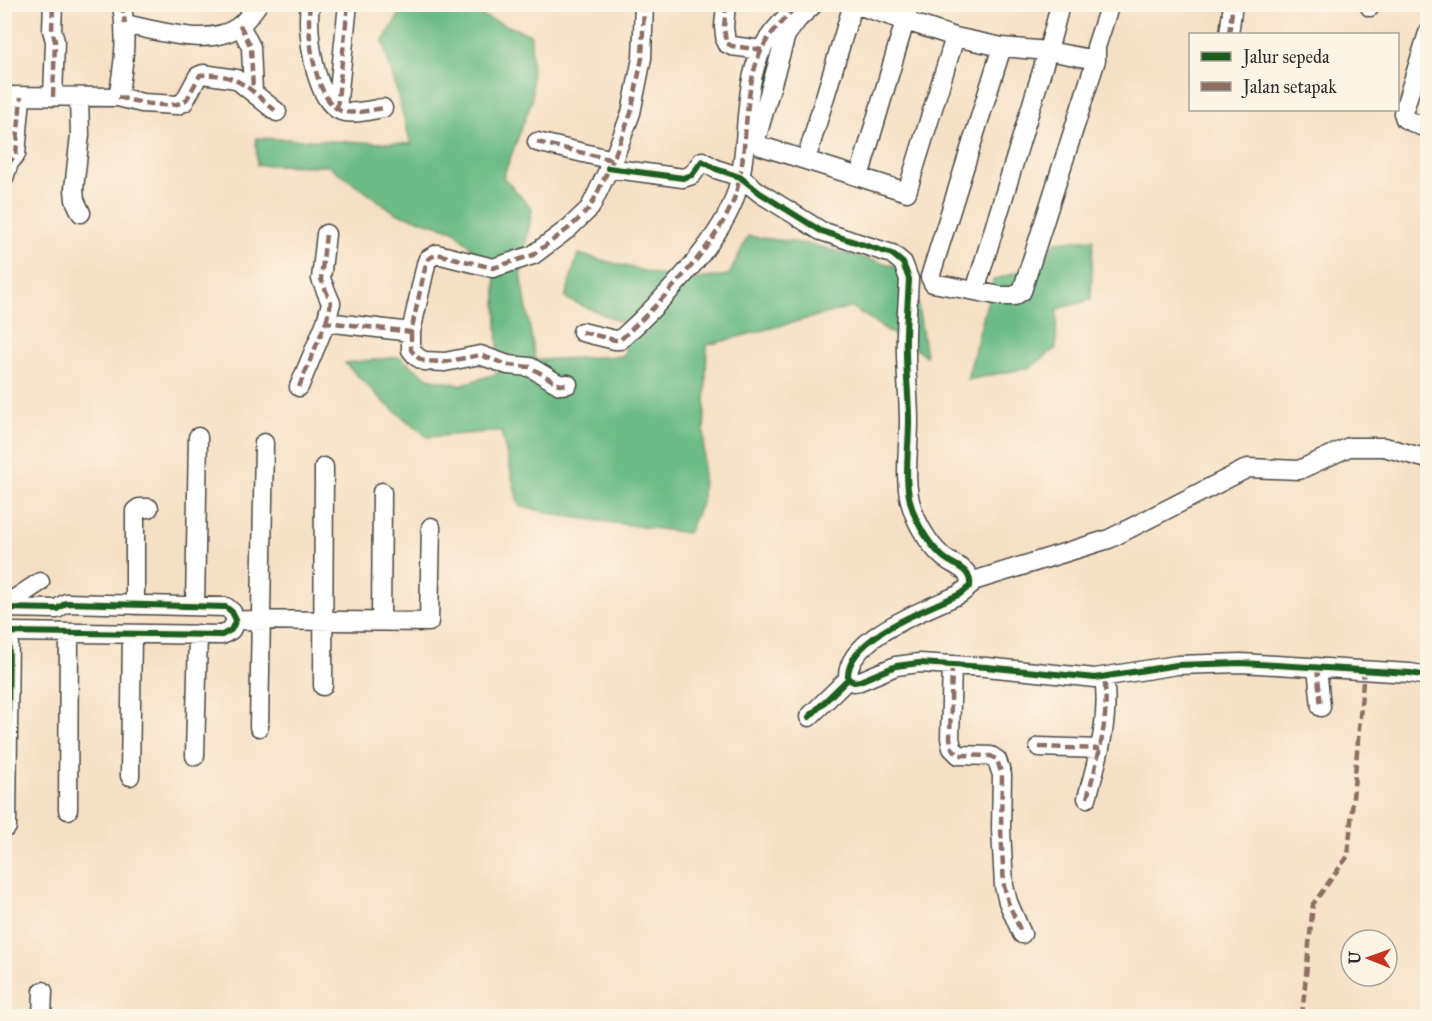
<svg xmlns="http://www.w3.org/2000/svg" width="1432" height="1021" font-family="'IM FELL Great Primer',serif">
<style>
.forest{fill:#6dbc87;stroke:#4c7459;stroke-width:1.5}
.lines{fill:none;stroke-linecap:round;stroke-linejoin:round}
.minor-casing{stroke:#494642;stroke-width:21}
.minor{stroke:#fff;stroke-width:18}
.quiet{stroke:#8d6e63;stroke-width:4.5;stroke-dasharray:9 4.5;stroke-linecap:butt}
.cycleway-casing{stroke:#fcf5e5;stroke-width:10}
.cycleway{stroke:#1b5e20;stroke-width:6}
</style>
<rect width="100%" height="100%" fill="#fcf5e5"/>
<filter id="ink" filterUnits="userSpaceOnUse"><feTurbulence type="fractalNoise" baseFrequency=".0167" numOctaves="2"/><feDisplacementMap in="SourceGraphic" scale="12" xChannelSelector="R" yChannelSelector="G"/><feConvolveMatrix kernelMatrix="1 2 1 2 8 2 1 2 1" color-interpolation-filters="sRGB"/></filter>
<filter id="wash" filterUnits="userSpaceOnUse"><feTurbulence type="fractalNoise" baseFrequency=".008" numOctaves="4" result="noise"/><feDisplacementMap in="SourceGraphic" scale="24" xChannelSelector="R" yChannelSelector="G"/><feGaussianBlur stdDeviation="1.35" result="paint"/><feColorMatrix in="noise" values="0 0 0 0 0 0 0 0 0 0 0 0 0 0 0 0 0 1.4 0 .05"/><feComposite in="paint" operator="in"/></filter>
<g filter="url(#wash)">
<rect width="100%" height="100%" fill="#f6e0c5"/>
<path class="forest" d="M454 5 531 35 532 100 503 177 532 209 521 273 535 360 624 356 628 325 565 298 578 254 682 281 729 275 748 236 808 244 912 270 926 356 852 307 707 345 702 501 688 533 564 516 519 506 501 431 428 437 386 404 345 363 399 357 428 378 460 385 499 373 495 272 454 230 396 213 329 166 257 165 256 138 411 144 383 41 403 9Z
M1093 239 1091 300 1057 309 1056 348 1031 367 967 380 993 280 1037 265 1056 242Z"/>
</g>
<g filter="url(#ink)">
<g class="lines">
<defs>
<path id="minor" d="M310 4C306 30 314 100 341 111 353 115 371 110 383 108
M726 4 724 27 726 43 732 46 762 50
M814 4 798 19 786 35 757 136V142L761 146 907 192 955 37
M854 4 955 37 1002 47 1048 51 1096 60
M907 4 912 6
M1370 7 1371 4
M125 24C158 31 211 48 239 26 247 20 253 11 258 4
M240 25 251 47 253 92
M1229 34 1233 4
M1002 47 930 277 933 283 1001 296H1014L1022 291 1096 60V47L1108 10
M4 96 118 97 142 103 177 105 184 102 198 76 203 74 236 79 277 112
M53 97 55 41 52 30 53 4
M79 97 80 135 74 189 75 200 81 213
M118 97C124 65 127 37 122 4
M337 109 348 4
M1423 127 1405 119 1403 113 1428 33
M537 142 613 160
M806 160 853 4
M608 168 683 178 692 175 702 161 716 169 740 177 760 193 821 231 892 254 903 263 909 279C908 303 905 328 906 352 906 375 909 398 909 421 909 450 903 481 912 508 917 524 929 544 941 555 951 566 972 567 970 586L960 594C929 609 845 637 848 679
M859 177 905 21
M4 178 9 163 16 154 21 97
M975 291 1048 51 1058 13
M326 322 331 303 321 279 326 234
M411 332V350L417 357 424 361 445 362 480 355 508 365 530 367 560 385 568 384
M582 332 615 340H620C656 307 716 246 733 202 752 154 740 93 762 49 769 35 780 24 791 12
M299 387 326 322 411 332 426 264 428 259 437 254 493 268 533 255 569 228 590 208 613 160 631 113 642 58 644 4
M970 582 1109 539 1248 468 1299 470 1349 447H1384L1428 459
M135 605V511L139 508H149
M4 606 40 582
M195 606 198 437
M4 608 57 609 66 603 226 607 232 612 236 620 231 630 222 635 9 632 7 827
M236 620 429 622 431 527
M381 621 382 492
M952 665 950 738 952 748 959 755 991 756 997 760 1002 775 1001 829 1004 886 1008 902 1022 934
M1317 667 1321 707
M323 686 324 467
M809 717 848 679 854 682 860 681 896 666 919 663 986 667 1095 678 1177 665 1241 663 1410 673 1428 676
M259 727 264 443
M1039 747 1100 749
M195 756 198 634
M130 776 132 634
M1087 798C1098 758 1110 719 1104 677
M68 810 69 633
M42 1016 43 991"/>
</defs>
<use href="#minor" class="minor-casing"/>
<use href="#minor" class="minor"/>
<path class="quiet" d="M51 4H71
M122 4 125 24
M310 4C306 30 314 100 341 111 353 115 371 110 383 108
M726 4 724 27 726 43 732 46 762 50
M240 25 251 47 253 92
M1229 34 1233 4
M53 97 55 41 52 30 53 4
M118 97C134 101 174 112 187 99L200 75C238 72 250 90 277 112
M337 109 348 4
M537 142 613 160
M4 178 9 163 16 154 21 97
M326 322 331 303 321 279 326 234
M411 332V350L417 357 424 361 445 362 480 355 508 365 530 367 560 385 568 384
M582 332 615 340H620C656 307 718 244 734 199 750 152 741 96 761 51 769 33 785 19 798 4
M299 387 326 322 411 332 426 264 428 259 437 254 493 268 533 255 569 228 590 208 613 160 631 113 642 58 644 4
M952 665 950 738 952 748 959 755 991 756 997 760 1002 775 1001 829 1004 886 1008 902 1022 934
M1317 667 1321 707
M1039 747 1100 749
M1087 798C1098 758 1110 719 1104 677
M1302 1016 1313 904 1348 856 1364 670"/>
<defs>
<path id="cycleway" d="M608 168 683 178 692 175 702 161 716 169 740 177 760 193 821 231 892 254 903 263 909 279C908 303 905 328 906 352 906 375 909 398 909 421 909 450 903 481 912 508 917 524 929 544 941 555 951 566 972 567 970 586L960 594C929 609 845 637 848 679
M4 608 57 609 66 603 226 607 232 612 236 620 231 630 222 635 9 632 7 827
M809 717 848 679 854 682 860 681 896 666 919 663 986 667 1095 678 1177 665 1241 663 1410 673 1428 676"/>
</defs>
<use href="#cycleway" class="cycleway-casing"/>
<use href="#cycleway" class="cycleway"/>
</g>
</g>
<rect width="1432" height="1021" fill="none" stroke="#fcf5e5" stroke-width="24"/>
<rect x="1189" y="33" width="210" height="78" fill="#fcf5e5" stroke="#a8a49b" stroke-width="1.5"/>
<rect x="1201" y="52" width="30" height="9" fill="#1b5e20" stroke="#a8a49b" stroke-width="1.5"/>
<text x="1243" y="63" font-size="18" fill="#2b2b2b">Jalur sepeda</text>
<rect x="1201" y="82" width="30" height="9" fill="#8d6e63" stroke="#a8a49b" stroke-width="1.5"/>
<text x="1243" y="93" font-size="18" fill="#2b2b2b">Jalan setapak</text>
<g transform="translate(1369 958) rotate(271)"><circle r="28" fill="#fcf5e5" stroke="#a8a49b" stroke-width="1.5"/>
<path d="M0-4.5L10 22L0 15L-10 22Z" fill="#c8321e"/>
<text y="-9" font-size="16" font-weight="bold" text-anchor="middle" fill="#2b2b2b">U</text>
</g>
</svg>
